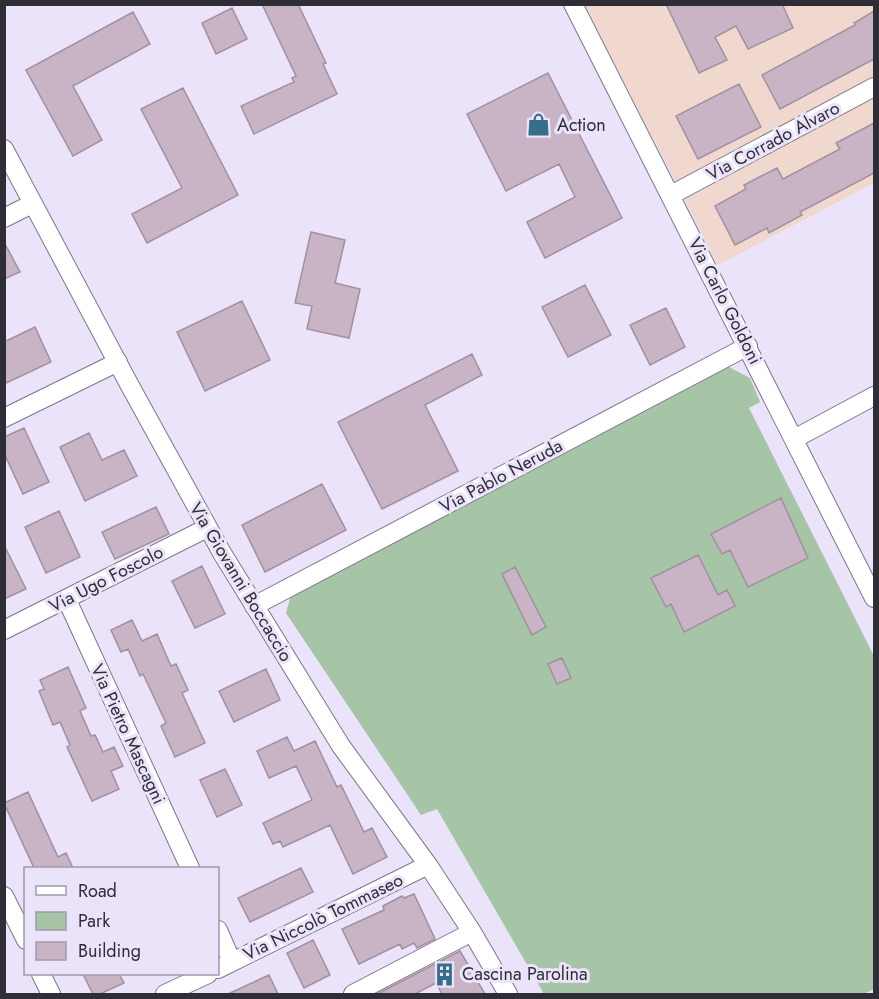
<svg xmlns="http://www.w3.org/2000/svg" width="879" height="999" font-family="Jost,sans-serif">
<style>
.industrial{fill:#f0d8ce}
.green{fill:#a5c5a6}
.building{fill:#c8b4c5;stroke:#a28f9f;stroke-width:1.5}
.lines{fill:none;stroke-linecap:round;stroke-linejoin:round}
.minor-casing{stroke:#7d768b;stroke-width:20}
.minor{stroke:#fff;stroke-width:18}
.labels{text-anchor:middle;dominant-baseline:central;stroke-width:6;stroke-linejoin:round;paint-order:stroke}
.poi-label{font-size:18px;fill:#2f2d35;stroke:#eae3fa;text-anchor:start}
.street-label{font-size:18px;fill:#2f2d35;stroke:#eae3fa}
</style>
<rect width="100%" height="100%" fill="#eae3fa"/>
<path class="industrial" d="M585 5H874V183L718 265Z"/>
<path class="green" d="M727 366 750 378 760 402 749 408 874 656V989L864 994H544L437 809 421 815 286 613 291 595Z"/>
<path class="building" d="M262 4H298L326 63 323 64 337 94 254 134 241 106 294 82 292 78 296 76Z
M666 4H782L793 28 748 49 736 26 715 37 727 60 699 73Z
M232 8 247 39 216 54 202 23Z
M874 11V59L780 109 762 75 855 25 854 23Z
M133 12 150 44 73 86 102 140 73 156 26 70Z
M548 73 622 218 545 258 527 222 575 197 559 164 506 191 467 114Z
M739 84 761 127 698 159 676 116Z
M183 88 238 195 147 243 132 214 182 188 141 109Z
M874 123V173L800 212 802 215 769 233 767 228 735 245 715 206 746 189 744 185 777 168 783 179 840 149 836 143Z
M311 232 345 240 335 283 360 289 349 338 307 329 312 306 295 303Z
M4 242 20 272 4 279Z
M585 285 611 335 568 357 542 307Z
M242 301 270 360 205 391 177 332Z
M666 308 685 347 650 365 630 325Z
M35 327 51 362 4 384V342Z
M472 354 482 375 425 405 458 471 382 509 338 422Z
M24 428 49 482 23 494 4 453V437Z
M89 433 102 460 124 450 137 476 85 501 60 447Z
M322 484 346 530 265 572 242 525Z
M781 498 808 558 748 587 730 550 722 554 711 534Z
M156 507 169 534 115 559 102 532Z
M59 511 80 557 46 573 25 527Z
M4 545 26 589 4 599Z
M698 555 718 595 727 590 735 606 684 632 671 604 666 607 651 578Z
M202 566 225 614 195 628 172 581Z
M515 567 546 627 532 635 502 574Z
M132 620 142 641 157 634 171 666 176 664 188 690 182 693 205 743 175 757 161 726 166 723 143 674 140 676 128 649 121 652 111 630Z
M562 658 571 678 557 684 548 664Z
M68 667 86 708 80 711 91 736 95 735 103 752 114 747 123 766 111 771 119 789 92 801 67 747 70 745 60 722 53 725 39 691 44 689 40 680Z
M266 669 280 700 234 722 219 691Z
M287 737 294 751 315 741 337 787 341 785 364 832 372 828 387 857 353 874 330 825 283 847 280 841 273 844 263 823 312 800 296 766 269 778 257 751Z
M225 769 242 805 217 817 200 780Z
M28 792 58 857 66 853 73 868H34L4 803Z
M301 868 313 892 250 922 238 898Z
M414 894 435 939 417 948 414 943 402 949 400 944 359 964 342 929 384 910 383 906 402 896 404 898Z
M313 940 330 975 304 988 287 953Z
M460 951 485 994H442L436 983 415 994H377Z
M83 974H119L124 983 100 994H93Z
M269 975 278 994H228Z"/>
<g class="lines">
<defs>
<path id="minor" d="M573 4 874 598
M4 149 129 384 222 553 341 746 428 865 472 932 508 994
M671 195 874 87
M4 218 32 204
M4 418 118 362
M794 439 874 396
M67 600 190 868
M254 606 748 346
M4 630 207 528
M4 896 26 940
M218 930 232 962
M218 969 428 865
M41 974 51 994
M165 994 208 974
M353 994 472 932"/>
</defs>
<use href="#minor" class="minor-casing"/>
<use href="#minor" class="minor"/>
</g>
<defs>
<symbol id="shop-bare" viewBox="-9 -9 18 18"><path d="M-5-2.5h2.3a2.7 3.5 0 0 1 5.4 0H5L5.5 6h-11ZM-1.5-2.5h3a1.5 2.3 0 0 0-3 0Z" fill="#376d88" stroke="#eae3fa" stroke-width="2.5" paint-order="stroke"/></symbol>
<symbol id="building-bare" viewBox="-9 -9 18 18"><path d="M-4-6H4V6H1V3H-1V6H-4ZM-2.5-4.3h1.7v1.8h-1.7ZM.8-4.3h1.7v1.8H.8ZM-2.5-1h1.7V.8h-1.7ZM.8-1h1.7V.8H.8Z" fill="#376d88" stroke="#eae3fa" stroke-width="2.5" paint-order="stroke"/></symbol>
</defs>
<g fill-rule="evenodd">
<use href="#shop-bare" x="522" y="108" width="33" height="33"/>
<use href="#building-bare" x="428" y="958" width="33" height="33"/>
</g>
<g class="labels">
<g class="poi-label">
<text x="557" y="125">Action</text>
<text x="462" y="974">Cascina Parolina</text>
</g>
<g class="street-label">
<text transform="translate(773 141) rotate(-28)">Via Corrado Alvaro</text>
<text transform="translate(725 301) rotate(63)">Via Carlo Goldoni</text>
<text transform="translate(501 476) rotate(-28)">Via Pablo Neruda</text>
<text transform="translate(106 579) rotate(-27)">Via Ugo Foscolo</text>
<text transform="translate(241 582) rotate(59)">Via Giovanni Boccaccio</text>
<text transform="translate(128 734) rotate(65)">Via Pietro Mascagni</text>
<text transform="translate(323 917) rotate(-26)">Via Niccolò Tommaseo</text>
</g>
</g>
<rect width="879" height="999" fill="none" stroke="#2f2d35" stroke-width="12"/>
<rect x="24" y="867" width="195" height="108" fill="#eae3fa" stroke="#9f9aab" stroke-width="1.5"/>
<rect x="36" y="886" width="30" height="9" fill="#ffffff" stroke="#9f9aab" stroke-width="1.5"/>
<text x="78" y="897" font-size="18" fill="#2f2d35">Road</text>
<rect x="36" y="912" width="30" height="18" fill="#a5c5a6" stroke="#9f9aab" stroke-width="1.5"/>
<text x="78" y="927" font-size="18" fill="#2f2d35">Park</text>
<rect x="36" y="942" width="30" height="18" fill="#c8b4c5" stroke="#9f9aab" stroke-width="1.5"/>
<text x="78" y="957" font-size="18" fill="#2f2d35">Building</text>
</svg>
